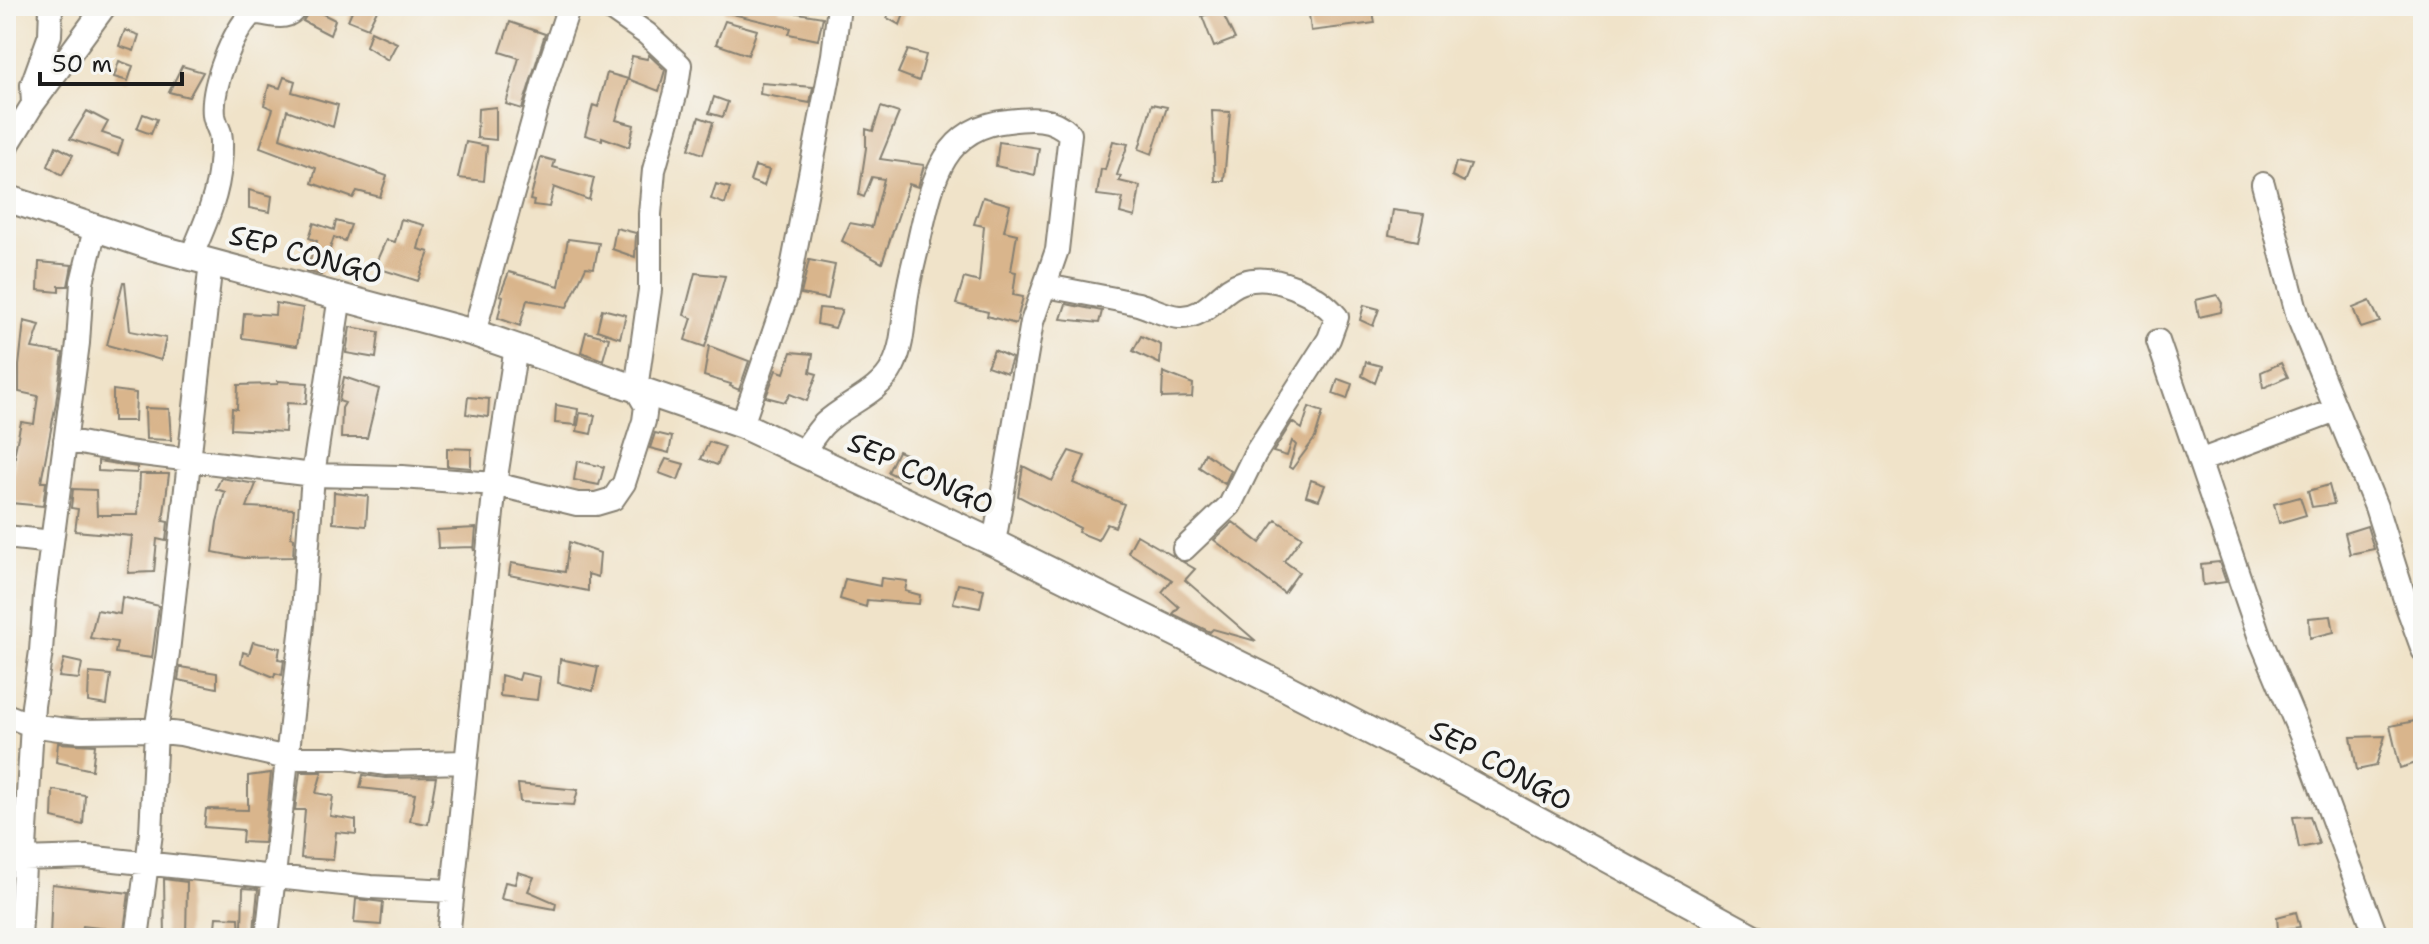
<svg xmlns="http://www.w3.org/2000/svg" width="2429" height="944" font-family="'Shantell Sans',sans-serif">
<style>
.building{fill:#d9b58c}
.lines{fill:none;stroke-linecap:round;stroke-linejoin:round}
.minor-casing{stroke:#868072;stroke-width:26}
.tertiary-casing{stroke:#868072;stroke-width:30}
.minor{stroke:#fff;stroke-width:22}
.tertiary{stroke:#fff;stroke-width:26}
.labels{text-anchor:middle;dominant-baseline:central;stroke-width:8;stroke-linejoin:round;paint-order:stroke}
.street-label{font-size:28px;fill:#1c1c1c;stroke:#f6f6f2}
</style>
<rect width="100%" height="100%" fill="#f6f6f2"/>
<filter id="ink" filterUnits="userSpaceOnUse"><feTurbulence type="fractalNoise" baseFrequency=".0125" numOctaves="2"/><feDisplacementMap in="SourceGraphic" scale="16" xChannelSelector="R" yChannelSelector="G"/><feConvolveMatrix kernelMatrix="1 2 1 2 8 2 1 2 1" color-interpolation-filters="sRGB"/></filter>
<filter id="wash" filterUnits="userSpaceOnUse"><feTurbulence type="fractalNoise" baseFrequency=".006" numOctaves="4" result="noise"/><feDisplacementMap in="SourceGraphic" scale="32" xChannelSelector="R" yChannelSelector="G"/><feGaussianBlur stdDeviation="1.8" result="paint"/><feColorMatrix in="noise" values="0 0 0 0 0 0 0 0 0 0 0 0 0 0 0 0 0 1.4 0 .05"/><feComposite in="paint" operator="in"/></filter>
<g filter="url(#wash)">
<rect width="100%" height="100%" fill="#f0e3c9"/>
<g id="blocks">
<path class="building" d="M354 6H379L368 28 348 20Z
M725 6H780L779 10 823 17 818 40 789 34 791 28 724 12Z
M891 6H907L900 25 887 18Z
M1308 6H1372L1375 23 1311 31Z
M311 8 335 20 330 35 303 21Z
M1221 10 1235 39 1214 47 1202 16Z
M725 21 757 30 748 55 716 44Z
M510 22 545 34 522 109 506 104 519 58 500 52Z
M125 30 139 35 134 51 119 46Z
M371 31 397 43 388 60 366 46Z
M908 50 926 55 919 81 898 73Z
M649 55 665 70 659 91 628 79 632 56 647 59Z
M119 61 133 66 128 81 114 77Z
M182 66 203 72 189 97 169 92Z
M607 73 628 79 616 120 634 125 629 147 602 137V140L585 135 593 105 598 107Z
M284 77 295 81 292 92 338 105 333 127 287 110 280 138 387 176 380 197 357 191 353 198 312 183 316 168 260 147 273 109 264 105 269 85 280 88Z
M761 83 813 87 810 103 760 94Z
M714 97 728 102 723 117 709 113Z
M1152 104 1167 107 1152 154 1139 149Z
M496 107V140L477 138 478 109Z
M881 107 899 113 880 159 924 165 918 187 909 184 882 263 842 241 850 223 872 227 884 179 872 177 864 197 859 195 866 148V129L873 131Z
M87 111 108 122 102 133 123 140 118 155 70 139Z
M1212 111 1230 112 1224 181H1215Z
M143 114 157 119 151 134 137 129Z
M699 117 713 122 703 154 689 149Z
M1113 141 1128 144 1117 175 1121 176 1119 181 1140 186 1135 217 1120 213 1123 198 1097 195 1101 169 1105 170Z
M466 142 487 146 484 181 458 178Z
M999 142 1039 148 1035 175 996 166Z
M56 146 73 155 62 175 48 166Z
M541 157 555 161 553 167 594 178 589 200 554 187 549 207 533 205 534 201 530 200Z
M1456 162 1471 165 1464 182 1452 176Z
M755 166 769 170 764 186 750 181Z
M716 184 730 188 725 204 711 199Z
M249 190 272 196 270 212 249 208Z
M983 197 1010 205 1004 231 1017 234 1011 271 1016 272 1013 295 1023 297 1016 324 987 316 988 312 956 304 964 278 979 282 984 226 974 224Z
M1393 210 1424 214 1418 241 1389 235Z
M401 219 424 225 418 249 429 252 418 281 374 267 386 240 395 242Z
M336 221 351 225 345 241 334 237 321 275 306 271 317 241 309 238 314 223 334 230Z
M616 228 636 233 635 257 612 249Z
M568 239 599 243 594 268 586 267 567 307 527 300 520 326 498 318 503 296 500 295 509 272 559 286Z
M809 260 835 265 828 299 801 294Z
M39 262 72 265 68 286H59V292L38 290Z
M695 273 725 276 705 347 685 340 692 318 684 315Z
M123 282H125L130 331 166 338 161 360 107 345Z
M2217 295 2222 303 2221 312 2199 317 2196 300Z
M2370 301 2380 322 2361 328 2353 308Z
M276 303 303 308 297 346 242 338 244 313 275 315Z
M1066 304 1102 311 1099 323 1061 319Z
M1364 305 1379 309 1373 326 1360 320Z
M819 308 842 310 835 328 817 324Z
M602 309 626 315 620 338 597 330Z
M24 321 40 325 32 348 63 353 56 403 41 482H46L43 506 11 503 15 456H14L21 422 34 424 38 396 19 392V366Z
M350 327 379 332 376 358 346 353Z
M586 332 609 338 603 360 581 352Z
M1141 336 1161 345 1160 364 1133 351Z
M709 346 749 361 739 390 730 386 731 384 704 376Z
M994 350 1012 358 1007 373 987 366Z
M791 352 813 354 810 372 817 374 807 401 790 394 785 402 766 397 776 370 784 373Z
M1366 362 1381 366 1375 383 1362 376Z
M2281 363 2288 377 2263 388 2261 372Z
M1163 372 1193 384 1192 397 1162 398Z
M344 377 379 389 367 438H341L342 408 345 403 339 401Z
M1338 379 1352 384 1347 399 1333 394Z
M278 381 308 383 306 404 287 403 285 432 231 429 232 408 237 409 238 385 278 384Z
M113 390 136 393 135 421H113Z
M468 397 489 399 488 417 466 414Z
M556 405 578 409 576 425 555 423Z
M1309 407 1323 412 1315 438 1292 469 1289 467 1296 445 1292 441 1287 456 1273 452 1292 422 1302 429Z
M145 408 169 409 171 440 146 439Z
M580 413 595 415 591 434 577 431Z
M655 433 672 437 669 453 650 448Z
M709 442 725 447 717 465 701 459Z
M447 448 471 449V468L447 466Z
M898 451 917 459 906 481 888 472Z
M1069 451 1085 456 1073 483 1124 504 1115 527 1107 524 1098 540 1078 532 1080 528 1018 496 1023 466 1052 481Z
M1205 453 1231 471 1225 484 1199 467Z
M666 459 684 464 678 480 659 473Z
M98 461 137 467V473L98 471Z
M577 461 604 467 599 485 574 480Z
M140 474H169L163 521 168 522 166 541 157 539 154 572 128 573 132 536 75 531 78 509 71 508 73 489 96 490 97 515H138Z
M221 478 256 484 247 507 294 509 291 537 294 538 293 557 244 558 213 552 217 522 225 492 216 489Z
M1311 480 1325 485 1319 500 1306 496Z
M2329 485 2334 504 2312 507 2308 491Z
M334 492 368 496 366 526 333 523Z
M2300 497 2306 515 2279 523 2274 504Z
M1276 520 1302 537 1284 561 1299 572 1284 593 1214 540 1233 522 1260 543Z
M2367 526 2374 549 2350 554 2345 533Z
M476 528 474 551 473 547 438 548 437 530Z
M1137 535 1195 569 1185 580 1256 641 1213 629 1210 632 1173 614 1179 607 1162 592 1172 580 1128 552Z
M569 542 600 553 598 577 588 574V591L509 575 511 563 565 572Z
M2219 562 2226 582 2203 585 2201 564Z
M881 578 907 581 905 591 920 595 919 604 867 600 866 607 840 599 845 579 880 586Z
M958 584 984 589 980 608 953 603Z
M122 597 159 606 152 658 115 653 117 642 90 638 97 610 120 614Z
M2331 616 2334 632 2310 638 2309 618Z
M253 642 280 648 278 659 284 660 282 675 275 673 274 677 241 663 243 652 249 654Z
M64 659 82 663 79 679 59 677Z
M560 659 598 667 593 691 558 683Z
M180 667 217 673V688L178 680Z
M89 673 111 675 107 705 88 702Z
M521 673 540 677 537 700 500 696 501 675 519 680Z
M2415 721 2423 743 2419 746 2423 761 2400 768 2390 726Z
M2385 736 2376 766 2357 770 2351 737Z
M58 743 95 745 92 770 56 762Z
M300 772H322L316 793 333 796 330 816 356 820V834L336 832 333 860 301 858 305 810H295Z
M271 773 264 843 242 842 243 830 204 827 206 809 248 810V776Z
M363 775 385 778 436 777 428 824 410 821 415 794 360 788Z
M518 784 578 790 574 805 520 802Z
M53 790 85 795 83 825 52 818Z
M2310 816 2319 844 2299 848 2293 817Z
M518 872 534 877 528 891 556 903 555 909 501 899 505 882 515 884Z
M164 879 187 882 186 938H165Z
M52 884 129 893 124 931 83 926 80 938H50Z
M243 888 258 889 254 931 242 930Z
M356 899 383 902 381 925 354 923Z
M2296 912 2300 927 2278 930 2277 917Z
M216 917 239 918 240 938H214Z"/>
</g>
</g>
<g filter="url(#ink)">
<use href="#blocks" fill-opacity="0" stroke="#868072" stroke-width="2"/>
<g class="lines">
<defs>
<path id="minor" d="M33 104 32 85 50 35 51 6
M6 148 33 104 105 6
M2263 184 2298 317 2376 507 2407 606 2423 650
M191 257C204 226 218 197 220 164 221 154 222 142 220 133 218 127 215 122 214 115 211 87 232 33 252 13 270 12 286 24 297 6
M1046 286C1077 292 1108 297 1138 304 1151 308 1165 316 1179 317 1207 319 1219 289 1243 282 1274 272 1318 294 1337 317L1329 339 1255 454 1230 505 1184 549
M474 333 544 81 569 6
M2158 341 2260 638 2305 745 2377 938
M742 425 787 294 833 55 839 6
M65 440 126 452 313 475 402 477 495 484 577 504H596L613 499 624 483 644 421 646 406 636 389 650 290V214L654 170 676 92 680 65 647 34 607 6
M802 453C809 444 816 432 824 424 846 403 879 394 893 366 904 344 903 319 907 295 910 275 916 255 920 236 932 183 942 127 1008 121 1031 118 1052 116 1070 134L1057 250 1032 322 994 543
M2199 461 2336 410
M6 537 52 542
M6 715 31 725 59 729 81 731 143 730 181 734 287 758H346L385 764 465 762
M23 859 86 857 371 887 451 891
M20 938 33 706 41 651 45 596 78 343 82 282 95 229
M137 938 151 833 156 731 168 652 211 262
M267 938 302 625 313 475 340 296
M448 938 495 484 516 347"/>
<path id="tertiary" d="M6 198 150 246 474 333 742 425 994 543 1283 686 1430 762 1754 938"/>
</defs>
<use href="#minor" class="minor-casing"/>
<use href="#tertiary" class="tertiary-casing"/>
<use href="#minor" class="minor"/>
<use href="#tertiary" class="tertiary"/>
</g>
</g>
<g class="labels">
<g class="street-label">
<text transform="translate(306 254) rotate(15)">SEP CONGO</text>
<text transform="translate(921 473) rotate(25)">SEP CONGO</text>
<text transform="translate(1501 765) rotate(29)">SEP CONGO</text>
</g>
</g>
<rect width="2429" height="944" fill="none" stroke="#f6f6f2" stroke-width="32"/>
<path d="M40 72v12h142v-12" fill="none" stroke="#1c1c1c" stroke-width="4"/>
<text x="52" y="72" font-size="24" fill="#1c1c1c" stroke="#f6f6f2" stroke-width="6" paint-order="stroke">50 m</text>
</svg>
